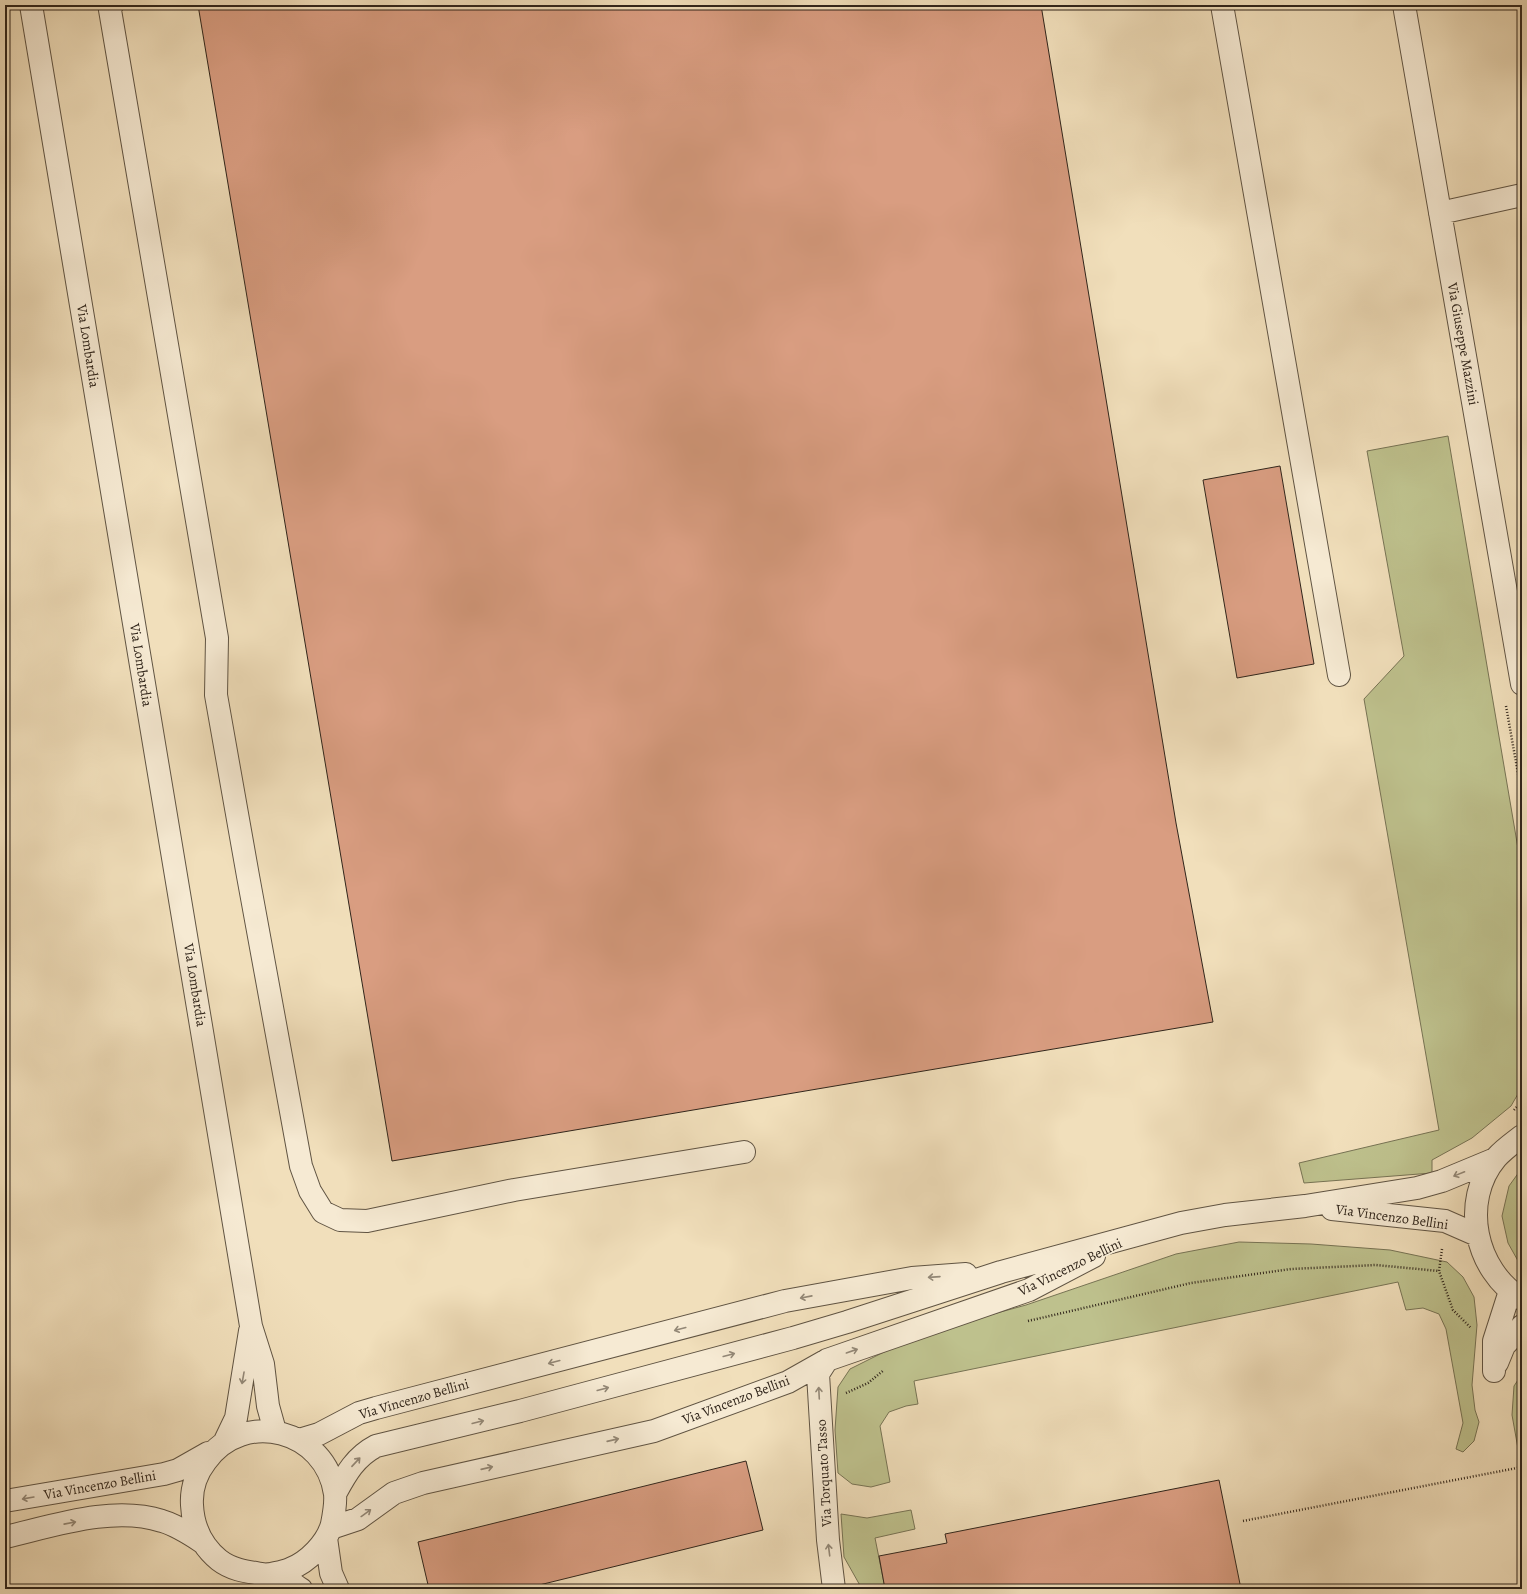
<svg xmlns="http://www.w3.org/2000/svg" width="1527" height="1594" font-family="Alegreya,serif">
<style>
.green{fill:#bec18d;stroke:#777354}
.building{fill:#d99d81;stroke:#30251b}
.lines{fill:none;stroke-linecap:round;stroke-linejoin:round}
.minor-casing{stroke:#605443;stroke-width:24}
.path{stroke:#30251b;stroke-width:2.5;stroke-dasharray:1 2;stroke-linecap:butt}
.minor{stroke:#f6ead3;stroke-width:22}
.oneway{stroke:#938877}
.labels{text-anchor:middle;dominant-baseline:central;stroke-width:3.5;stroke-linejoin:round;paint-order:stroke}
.street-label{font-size:14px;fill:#30251b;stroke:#f6ead3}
</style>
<rect width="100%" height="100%" fill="#f1dfbb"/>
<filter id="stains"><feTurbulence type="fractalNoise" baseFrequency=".005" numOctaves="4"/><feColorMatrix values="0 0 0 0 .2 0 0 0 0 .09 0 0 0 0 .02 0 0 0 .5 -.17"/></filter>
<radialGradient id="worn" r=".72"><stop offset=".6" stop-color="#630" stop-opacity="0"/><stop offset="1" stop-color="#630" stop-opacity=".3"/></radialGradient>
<path class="green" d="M1448 436 1522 872V1087L1511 1106 1472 1138 1432 1160V1173L1304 1183 1299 1163 1439 1130 1364 699 1404 656 1367 451Z
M1522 1168V1268L1508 1243 1502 1216 1509 1186Z
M1239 1242 1311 1244 1390 1250 1447 1262 1463 1277 1474 1297 1477 1325 1472 1385 1475 1410 1479 1422 1474 1441 1463 1452 1456 1449 1463 1423 1446 1329 1439 1314 1423 1308 1406 1310 1398 1282 914 1381 918 1404 906 1406 889 1412 880 1426 890 1482 871 1487 852 1484 838 1473 835 1430 838 1387 850 1369 890 1349 950 1326 1026 1305 1176 1254Z
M1522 1374V1471L1512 1415 1514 1386Z
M911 1510 915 1529 875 1538 885 1588 862 1589 844 1557 841 1514 867 1518Z"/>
<path class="building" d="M198 5H1041L1176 823 1213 1022 392 1161Z
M1280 466 1314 664 1237 678 1203 480Z
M746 1461 763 1530 523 1589H429L418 1542Z
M1219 1480 1241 1589H885L879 1556 947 1543 945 1534Z"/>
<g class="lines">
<defs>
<path id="minor" d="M31 5 251 1326 263 1364 268 1406 275 1431
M112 5 110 10 217 638 216 695 248 876 301 1166 310 1191 323 1212 340 1220 367 1221 514 1190 744 1152
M1222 5 1339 675
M1404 5 1522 684
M1440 213 1522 195
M1522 1136C1513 1143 1504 1149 1496 1158 1460 1201 1475 1271 1522 1299
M1332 1209 1445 1221 1477 1235
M827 1360 818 1374 828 1540 834 1589
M1497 1363 1504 1346 1522 1326
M1494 1371V1341L1510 1291
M299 1440 319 1434 359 1413 376 1408 785 1301 912 1278 966 1274
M225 1441 236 1418 250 1331
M335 1494C346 1474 355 1457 376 1446L520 1411 793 1338 847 1322 1001 1272 1181 1223 1225 1215 1305 1206 1417 1188 1442 1181 1495 1159
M5 1501 164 1474 178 1470 208 1453
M331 1528 358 1519 394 1493 423 1483 654 1431 788 1382 827 1360 1029 1290 1094 1256
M5 1537C53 1526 113 1505 162 1521 176 1525 190 1534 202 1542
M326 1538 331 1573 338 1589
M267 1575C274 1573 283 1572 290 1569 308 1562 327 1543 332 1524 334 1514 336 1504 335 1494 326 1430 244 1408 206 1461 196 1474 191 1489 192 1505 193 1527 202 1546 219 1560 241 1577 268 1570 291 1582 294 1584 297 1587 301 1589"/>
</defs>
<use href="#minor" class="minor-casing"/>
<path class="path" d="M1506 706 1522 796
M1514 1110 1522 1101
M1442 1249 1439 1271 1453 1310 1471 1328
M1028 1321 1191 1283 1291 1269 1376 1265 1439 1271
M846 1393 868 1383 884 1370
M1243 1521 1522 1467"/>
<use href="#minor" class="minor"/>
</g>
<defs><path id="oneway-shaft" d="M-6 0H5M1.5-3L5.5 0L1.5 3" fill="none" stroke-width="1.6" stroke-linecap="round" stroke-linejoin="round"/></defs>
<g class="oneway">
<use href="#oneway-shaft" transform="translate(1459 1174) rotate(158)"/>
<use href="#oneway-shaft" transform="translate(934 1277) rotate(176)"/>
<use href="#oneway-shaft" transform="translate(806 1297) rotate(169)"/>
<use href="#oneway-shaft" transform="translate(680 1329) rotate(165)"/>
<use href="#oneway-shaft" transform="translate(852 1351) rotate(-19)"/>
<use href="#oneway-shaft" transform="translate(729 1355) rotate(-15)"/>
<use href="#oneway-shaft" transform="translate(554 1362) rotate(165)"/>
<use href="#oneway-shaft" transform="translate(243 1378) rotate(100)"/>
<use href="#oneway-shaft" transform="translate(603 1389) rotate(-15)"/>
<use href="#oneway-shaft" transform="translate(819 1393) rotate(-93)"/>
<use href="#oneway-shaft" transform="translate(478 1422) rotate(-14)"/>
<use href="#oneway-shaft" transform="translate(613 1440) rotate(-13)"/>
<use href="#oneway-shaft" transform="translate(356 1462) rotate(-47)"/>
<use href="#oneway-shaft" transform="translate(487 1468) rotate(-13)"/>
<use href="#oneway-shaft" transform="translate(28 1498) rotate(170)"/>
<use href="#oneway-shaft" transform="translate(366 1513) rotate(-36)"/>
<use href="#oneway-shaft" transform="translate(70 1523) rotate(-11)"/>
<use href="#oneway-shaft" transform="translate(829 1550) rotate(-97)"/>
</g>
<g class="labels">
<g class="street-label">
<text transform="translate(1463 344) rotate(80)">Via Giuseppe Mazzini</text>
<text transform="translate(88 346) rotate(81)">Via Lombardia</text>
<text transform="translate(141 665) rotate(81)">Via Lombardia</text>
<text transform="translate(195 985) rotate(81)">Via Lombardia</text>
<text transform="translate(1392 1217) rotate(8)">Via Vincenzo Bellini</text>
<text transform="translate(1070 1267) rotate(-26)">Via Vincenzo Bellini</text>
<text transform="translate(414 1399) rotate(-16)">Via Vincenzo Bellini</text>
<text transform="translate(736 1400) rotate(-21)">Via Vincenzo Bellini</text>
<text transform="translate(824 1473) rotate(-93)">Via Torquato Tasso</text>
<text transform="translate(100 1485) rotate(-10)">Via Vincenzo Bellini</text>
</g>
</g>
<rect width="1527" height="1594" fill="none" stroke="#f1dfbb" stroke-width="20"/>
<rect x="6" y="6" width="1515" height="1582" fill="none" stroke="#30251b" stroke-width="2"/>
<rect x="10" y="10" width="1507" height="1574" fill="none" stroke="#30251b"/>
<rect width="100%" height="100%" filter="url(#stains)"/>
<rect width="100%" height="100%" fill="url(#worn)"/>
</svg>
